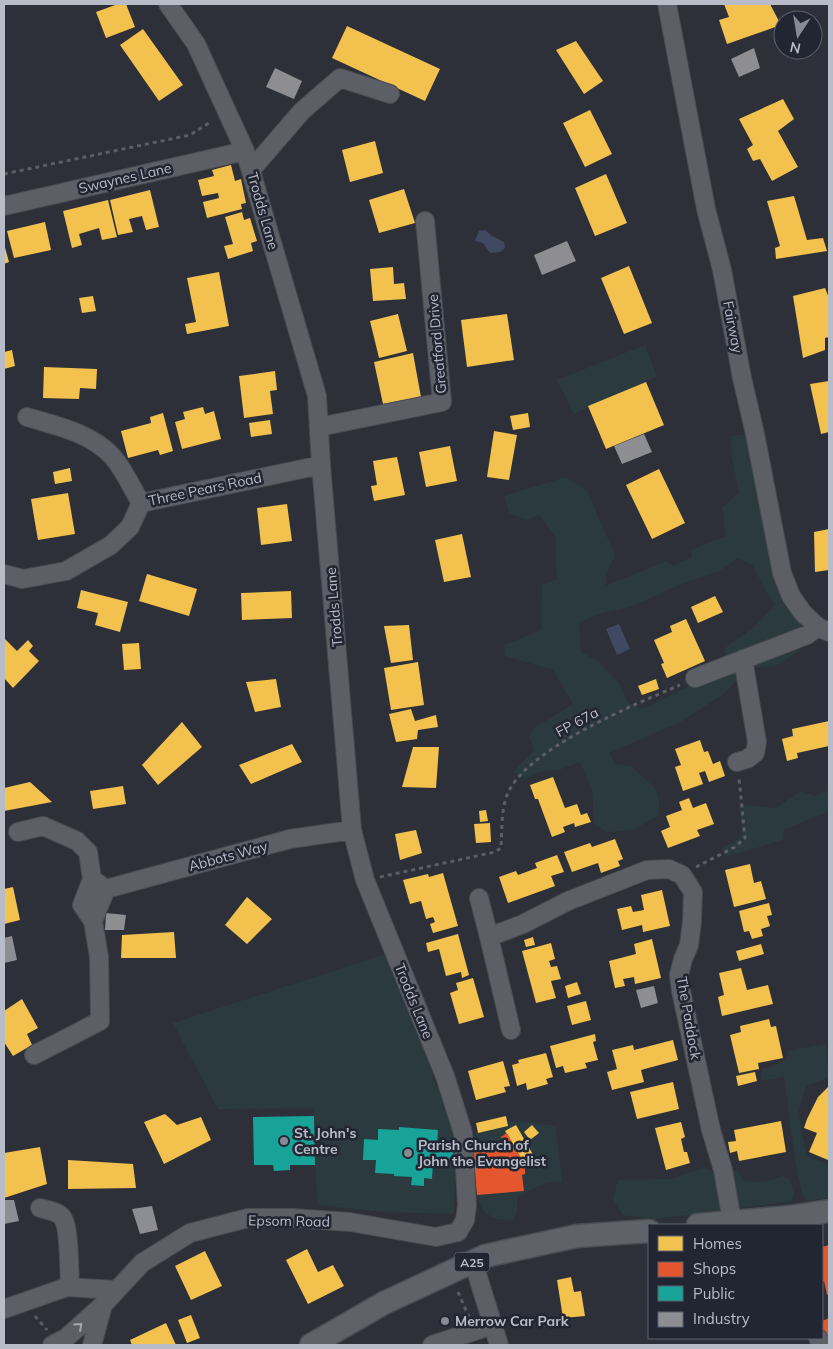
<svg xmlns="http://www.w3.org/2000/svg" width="833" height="1349" font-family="Mulish,sans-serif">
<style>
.green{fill:#2b3a3e;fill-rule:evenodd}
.water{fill:#404961}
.homes{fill:#f2c14e}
.shops{fill:#e4572e}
.public{fill:#17a398}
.industry{fill:#8d8d92}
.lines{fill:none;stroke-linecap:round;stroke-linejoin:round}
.minor-casing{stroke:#494b51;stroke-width:20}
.major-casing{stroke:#4b4d55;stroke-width:25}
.path{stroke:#5b5e63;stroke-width:3;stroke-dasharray:4 4;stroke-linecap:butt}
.minor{stroke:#5d5f66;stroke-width:18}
.major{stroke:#5f6268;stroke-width:22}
.oneway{stroke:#a6a9b4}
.poi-dot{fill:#878b96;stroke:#212632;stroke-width:2}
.labels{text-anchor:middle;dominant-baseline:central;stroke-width:5;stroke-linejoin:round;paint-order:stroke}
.shield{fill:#212632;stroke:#8b8f9b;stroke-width:1}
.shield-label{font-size:12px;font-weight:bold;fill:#b8bcc8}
.street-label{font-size:14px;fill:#b8bcc8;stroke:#212632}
.poi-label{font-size:14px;font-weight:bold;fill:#b8bcc8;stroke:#212632;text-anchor:start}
</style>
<rect width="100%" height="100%" fill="#2d3038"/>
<path class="green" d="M645 345 657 377 574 414 557 380Z
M746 434 755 477 804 622 798 630 801 649 778 665 751 668 738 673 735 682 725 693 682 721 609 753 616 764 631 766 655 788 659 801V815L633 830 606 832 594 823 592 790 580 762 559 770 541 771 526 779 513 772 535 750 529 736 534 728 573 704 553 670 505 656 504 645 541 630 542 585 557 579 555 536 539 515 527 520 509 513 504 496 566 477 587 491 615 555 606 576V586L666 561 673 566 692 557 691 550 726 536 722 507 739 493 730 447 732 436ZM738 558 753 566 767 593 775 605 753 628 727 646 724 656 697 668 698 682 642 709 627 702 619 683 598 661 581 652 579 622 603 613 631 607 681 584 719 571Z
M829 790V811L784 830 783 840 726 857 722 849 738 839 742 833 739 807 748 805 776 808 801 791 815 796Z
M386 954C398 990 415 1024 430 1058 430 1070 433 1086 443 1093L456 1135 454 1214 383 1212 318 1205 315 1165 314 1108 218 1109 173 1023Z
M826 1044 829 1077 806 1086 799 1111 802 1134 807 1156 829 1165V1198L808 1201 802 1195 795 1159 784 1077 761 1081 762 1069 779 1064 786 1060 788 1051Z
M521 1121 556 1126 562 1182C543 1183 532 1188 517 1198V1212L513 1220C502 1220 492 1219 484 1211 473 1199 473 1149 475 1133L508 1126 507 1122Z
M705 1168 721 1175 736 1170 744 1181C761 1183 766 1182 783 1176L791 1180 794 1195 791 1201 655 1219 623 1215 613 1199 618 1180 670 1179Z"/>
<path class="water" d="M485 230 492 236 504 242 505 248 500 252 490 253 483 243 475 241 479 231Z
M619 624 630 649 617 655 606 629Z"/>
<path class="homes" d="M118 4H126L135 27 106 38 96 12Z
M724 4H770L781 25 727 44 719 20 729 17Z
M347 26 440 69 425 101 332 58Z
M143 29 183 85 159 101 120 45Z
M576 41 603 81 584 94 556 50Z
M783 99 794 119 778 131 798 167 772 181 760 159 753 161 747 149 753 145 739 119Z
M590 110 612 154 585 167 563 123Z
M375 141 383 173 350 182 342 150Z
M231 165 235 181 241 179 246 203 241 204 242 209 207 218 203 202 219 198 218 193 202 196 198 180 214 176 212 170Z
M606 174 627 223 595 236 575 188Z
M404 189 415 223 379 233 369 200Z
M150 190 159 227 146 230 142 216 129 219 133 232 118 235 110 200Z
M794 196 807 240 823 238 827 251 776 259 775 248 780 246 767 201Z
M108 200 117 237 102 240 99 228 79 234 82 245 72 248 63 211Z
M242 212 244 220 250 218 257 241 251 243 253 251 228 259 224 246 233 244 225 217Z
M45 222 51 250 14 258 7 231Z
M4 244 9 262 4 264Z
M629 266 652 323 624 334 601 278Z
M393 267 394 284 404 283 406 299 373 301 370 269Z
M219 272 229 326 187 334 185 324 196 322 187 278Z
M825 288 829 298V337L825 338V350L803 358 793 296Z
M93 296 96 311 82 313 79 298Z
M398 314 407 351 379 358 370 321Z
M507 314 514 360 467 367 461 320Z
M12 350 15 366 4 369V352Z
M413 353 421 397 383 404 374 362Z
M44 367 97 369 96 389 80 388 79 399 43 398Z
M275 371 277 390 270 391 273 414 244 418 239 376Z
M829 381V432L821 434 810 384Z
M646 382 664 425 606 449 588 406Z
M203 407 205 414 214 411 221 439 182 449 175 422 185 419 183 412Z
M163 413 173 451 160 455 158 450 128 458 121 431 151 423 150 417Z
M528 413 530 427 513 430 510 416Z
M270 420 272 434 251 437 249 423Z
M494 431 517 435 509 480 487 477Z
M450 446 457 481 426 487 419 452Z
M397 457 405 495 374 501 371 486 377 485 373 461Z
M70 468 72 481 55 484 53 472Z
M659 469 685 523 652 539 626 485Z
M68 493 75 534 38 540 31 499Z
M287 504 292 541 261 545 257 508Z
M829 529V570L815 572 814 532Z
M462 534 471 577 444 582 435 540Z
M147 574 197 589 189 616 139 601Z
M81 590 128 602 120 632 95 625 98 613 77 608Z
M291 591 292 618 242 620 241 593Z
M715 596 723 612 698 623 691 607Z
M686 619 705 661 667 678 661 664 664 663 654 640 672 632 670 626Z
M409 625 413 660 391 663 384 626Z
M4 638 17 651 28 640 33 646 29 651 39 661 13 688 4 678Z
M139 643 141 669 124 670 122 644Z
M418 662 424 705 391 710 384 668Z
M276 679 281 707 255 712 246 682Z
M656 679 659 689 642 695 638 686Z
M411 709 415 721 436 715 438 727 418 730 417 739 396 742 389 714Z
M829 721V746L797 753 798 758 787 761 782 739 793 736 792 729Z
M182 722 202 747 158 785 142 765Z
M700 740 704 752 708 751 713 764 720 761 725 776 709 782 705 771 699 773 703 784 683 791 675 767 681 765 675 749Z
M292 744 302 762 251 784 239 765Z
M413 747H439L436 788 402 787Z
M553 777 565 808 577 804 581 815 587 813 591 822 575 827 574 823 563 827 565 832 552 837 538 799H535L530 785Z
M30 782 52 802 4 811V788Z
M123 786 126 804 93 809 90 791Z
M689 798 693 808 706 803 714 824 697 830 700 836 668 848 661 831 670 827 666 816 682 810 679 802Z
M486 810 488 821 480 822 479 811Z
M490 823 491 842 476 843 474 824Z
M416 830 422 853 400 860 395 834Z
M615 839 623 859 618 861 620 866 601 873 598 863 572 872 564 852 590 843 592 847Z
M557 855 564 872 551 876 555 886 508 903 499 877 516 871 518 875 537 868 535 863Z
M750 864 754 883 761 881 766 899 734 907 725 870Z
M443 873 458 926 433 933 430 924 435 922 433 917 426 919 421 901 410 904 403 880 428 874 429 877Z
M13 887 20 920 4 924V889Z
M662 890 670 926 643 932 642 925 622 930 617 909 631 906 633 912 644 910 641 895Z
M247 897 272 919 247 944 225 925Z
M769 903 772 915 767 916 770 926 761 929 763 936 752 939 749 931 744 932 739 911Z
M174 932 176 958H121L122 935Z
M458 934 469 975 462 978 461 972 446 976 439 949 428 952 426 943Z
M533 937 535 945 526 947 524 940Z
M652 939 661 978 635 984 634 977 623 979 625 986 615 988 609 961 636 954 634 944Z
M551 943 555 959 549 961 551 967 557 966 561 979 551 981 556 998 536 1003 522 951Z
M761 944 764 954 739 961 736 951Z
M741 968 747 990 768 985 773 1004 722 1016 718 997 724 995 719 973Z
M473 978 484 1017 459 1024 450 993 458 990 456 983Z
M577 982 581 994 568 998 565 986Z
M22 999 38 1028 27 1034 32 1045 13 1056 4 1042V1011Z
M586 1001 591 1020 572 1025 567 1006Z
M769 1019 771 1027 776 1026 783 1058 758 1063 759 1069 739 1073 730 1035 741 1032 740 1026Z
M595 1034 596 1041 593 1042 598 1060 585 1063 587 1068 565 1073 563 1066 556 1068 550 1046Z
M673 1040 678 1060 641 1070 644 1082 612 1090 607 1072 617 1069 612 1050 633 1045 634 1050Z
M546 1053 553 1077 546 1079 548 1084 527 1090 526 1083 517 1086 512 1065 519 1063 518 1060Z
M503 1061 510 1086 504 1087 506 1092 476 1100 468 1071Z
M755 1072 757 1081 738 1086 736 1076Z
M673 1082 679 1109 637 1119 630 1092Z
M829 1086V1156L828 1160 809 1152 817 1133 804 1128 807 1119 818 1097Z
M165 1114 177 1125 201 1117 211 1140 164 1164 144 1122Z
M506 1116 508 1126 478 1133 476 1123Z
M781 1121 786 1152 739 1161 737 1151 730 1153 728 1142 736 1141 734 1130Z
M681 1122 685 1137 681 1139 684 1152H687L690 1163 666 1170 655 1128Z
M516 1125 535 1158 525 1165 505 1131Z
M532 1125 539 1133 530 1140 524 1132Z
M40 1147 47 1184 4 1198V1153Z
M68 1160 133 1164 136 1188 68 1189Z
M307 1249 318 1272 333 1265 344 1286 308 1304 286 1260Z
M205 1251 222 1286 191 1300 175 1266Z
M571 1277 574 1292 581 1291 585 1316 563 1318 557 1280Z
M191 1315 200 1338 187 1343 178 1320Z
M166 1323 176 1345H132L130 1340Z"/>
<path class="shops" d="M507 1133 525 1165V1174L522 1175 524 1191 477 1195 473 1150 487 1149 486 1143 503 1142 501 1137Z
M829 1245V1294L827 1295 824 1281 822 1282V1247Z
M829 1318V1345L822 1336V1321Z"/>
<path class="public" d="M314 1116 315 1165H290V1170L274 1171 273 1165H254L253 1117Z
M399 1127 438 1130 437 1145 454 1146 453 1160H445L444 1164 433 1163 432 1179 424 1178V1186L411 1185 412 1177 394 1176V1174L375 1173 376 1160H363L364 1139 378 1140V1129L399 1130Z"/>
<path class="industry" d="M754 48 760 68 739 77 731 59Z
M275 68 302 81 294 99 266 87Z
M567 241 576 261 542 275 534 255Z
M644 434 652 452 622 464 614 446Z
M106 913 126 915 124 930H105Z
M12 936 17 960 4 963V938Z
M654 986 658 1003 641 1008 636 990Z
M4 1200H14L19 1221 4 1224Z
M152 1206 158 1230 140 1234 132 1209Z"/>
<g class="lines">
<defs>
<path id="minor" d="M667 4 706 209 722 270 742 378 755 434 782 573 791 596 803 613 818 627 829 632
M251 170 302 111 340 78 390 94
M4 206 245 151
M27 417C58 426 91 433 113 457 124 470 132 488 141 503
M319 427 442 402 425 221
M4 574 23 579 66 571 111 545 130 527 141 503 321 465
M695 678 807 635 818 627
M737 762 747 759 755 753 757 742 743 659
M18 832 43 826 77 841 88 852 92 879
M106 889 92 879 82 905 93 921 106 889 290 839 352 830
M479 898 489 937
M511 1030 489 937 523 924 568 901 647 870 669 869 682 875 693 892 692 922 689 945 683 959 679 975 681 991 711 1130 723 1170 732 1221
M34 1055 100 1021 99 957 93 921
M40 1208C47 1210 57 1211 62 1217 70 1226 69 1273 70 1287
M473 1261 499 1345
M4 1309 67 1287 115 1290
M818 1338 822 1345
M52 1345 66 1338 104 1304 142 1263 190 1233 248 1218H292L350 1222 436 1237 458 1232 465 1220 467 1206 463 1133 445 1076 365 880 352 830 321 465 317 396 245 151 196 44 168 4
M92 1345 103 1305
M432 1345 493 1325"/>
<path id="major" d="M698 1225 790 1217 829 1211
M311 1345 384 1303 485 1256 577 1236 649 1231"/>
</defs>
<use href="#minor" class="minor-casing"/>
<use href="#major" class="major-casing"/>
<path class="path" d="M4 174 190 135 212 121
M696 867 735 847 745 838 739 778
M380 877 495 852 501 848C502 832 501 814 506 798 520 751 636 704 680 685
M458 1292 469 1317
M35 1316 47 1330"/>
<use href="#minor" class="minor"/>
<use href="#major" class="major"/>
</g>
<defs><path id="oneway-chevron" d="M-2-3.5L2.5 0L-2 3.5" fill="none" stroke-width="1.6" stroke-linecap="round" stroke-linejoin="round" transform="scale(1.25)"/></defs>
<use class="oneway" href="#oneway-chevron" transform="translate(79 1326) rotate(-42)"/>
<g class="poi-dot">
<circle cx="284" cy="1141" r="5"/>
<circle cx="408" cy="1153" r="5"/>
<circle cx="445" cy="1321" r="5"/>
</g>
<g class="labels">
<rect class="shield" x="454.5" y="1252.5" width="35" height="19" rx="4"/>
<g class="shield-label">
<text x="472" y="1262">A25</text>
</g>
<g class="street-label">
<text transform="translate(125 178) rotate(-13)">Swaynes Lane</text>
<text transform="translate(263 211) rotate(74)">Trodds Lane</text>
<text transform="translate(733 327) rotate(79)">Fairway</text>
<text transform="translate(437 344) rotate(-95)">Greatford Drive</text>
<text transform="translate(205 489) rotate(-12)">Three Pears Road</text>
<text transform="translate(334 607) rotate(-95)">Trodds Lane</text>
<text transform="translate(577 722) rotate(-28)">FP 67a</text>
<text transform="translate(228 856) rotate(-15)">Abbots Way</text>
<text transform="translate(414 1001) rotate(68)">Trodds Lane</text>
<text transform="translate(689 1018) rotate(80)">The Paddock</text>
<text transform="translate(289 1221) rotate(1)">Epsom Road</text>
</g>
<g class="poi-label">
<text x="294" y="1133">St. John's<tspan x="294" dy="16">Centre</tspan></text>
<text x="418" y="1145">Parish Church of<tspan x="418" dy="16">John the Evangelist</tspan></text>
<text x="455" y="1321">Merrow Car Park</text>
</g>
</g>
<rect width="833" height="1349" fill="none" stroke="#b8bcc8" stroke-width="10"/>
<rect x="648" y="1224" width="175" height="115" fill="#212632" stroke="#5d626e"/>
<rect x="658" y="1236" width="25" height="15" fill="#f2c14e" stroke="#5d626e"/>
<text x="693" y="1249" font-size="15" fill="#b8bcc8">Homes</text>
<rect x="658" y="1262" width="25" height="15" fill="#e4572e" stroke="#5d626e"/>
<text x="693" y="1274" font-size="15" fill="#b8bcc8">Shops</text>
<rect x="658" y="1286" width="25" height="15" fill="#17a398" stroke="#5d626e"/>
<text x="693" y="1299" font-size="15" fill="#b8bcc8">Public</text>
<rect x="658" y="1312" width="25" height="15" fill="#8d8d92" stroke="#5d626e"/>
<text x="693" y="1324" font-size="15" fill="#b8bcc8">Industry</text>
<g transform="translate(798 35) rotate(192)"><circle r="24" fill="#212632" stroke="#5d626e"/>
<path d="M0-4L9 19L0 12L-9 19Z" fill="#878b96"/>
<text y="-8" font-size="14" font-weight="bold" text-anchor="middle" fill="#b8bcc8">N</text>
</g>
</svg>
